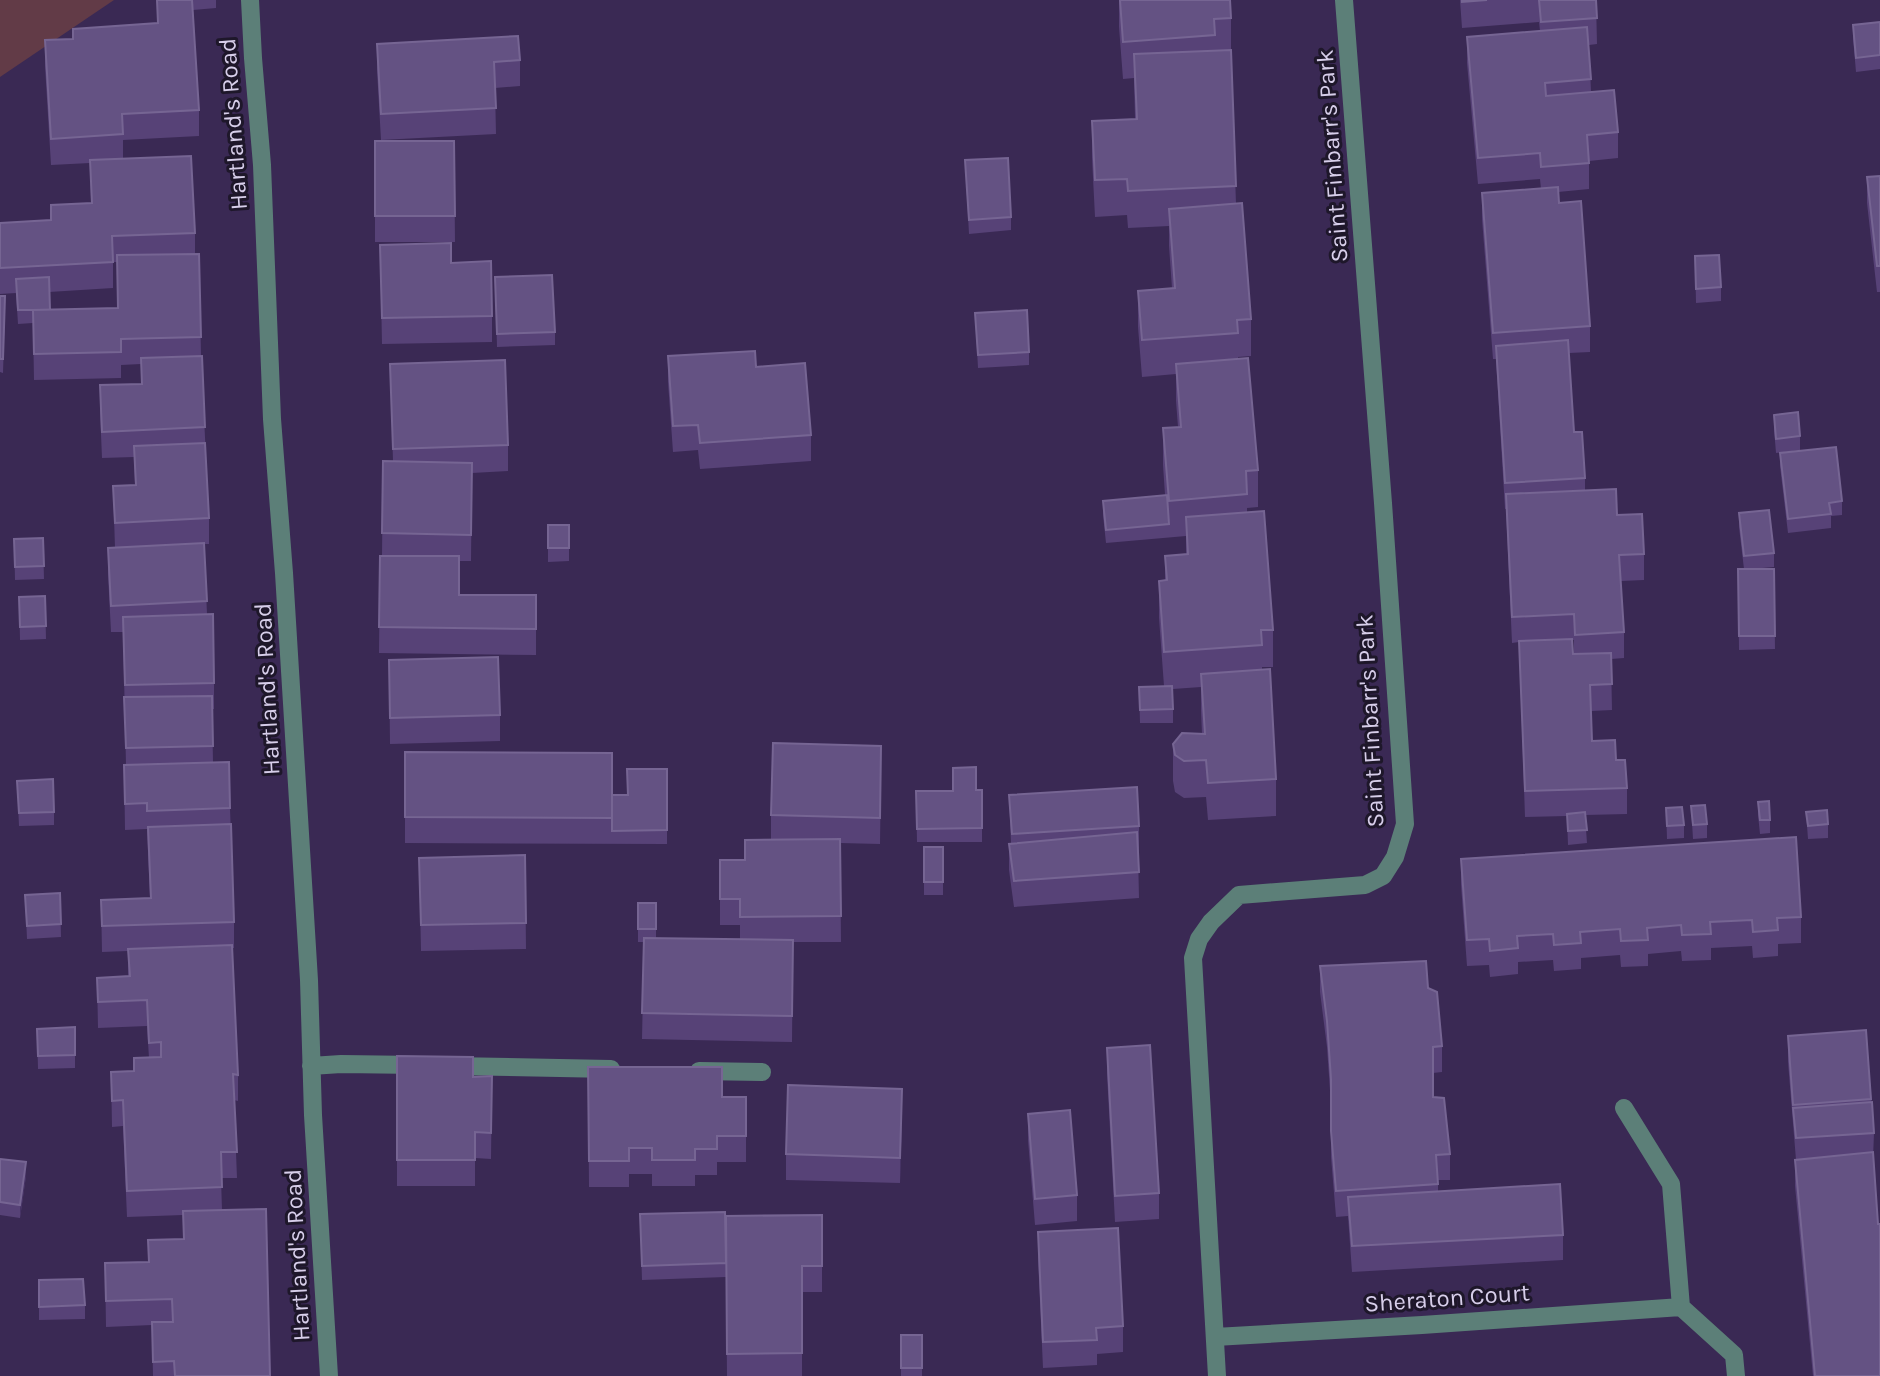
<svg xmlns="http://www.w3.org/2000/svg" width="1880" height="1376" font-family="Karla,sans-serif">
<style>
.green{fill:#623b47}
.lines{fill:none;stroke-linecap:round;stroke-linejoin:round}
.minor{stroke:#5c7f78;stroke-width:18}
.wall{fill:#574277;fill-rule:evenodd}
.shaded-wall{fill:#453264}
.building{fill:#645283;stroke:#766593;stroke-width:2}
.labels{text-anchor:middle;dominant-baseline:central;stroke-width:6;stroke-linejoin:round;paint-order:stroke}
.street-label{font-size:24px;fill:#d7ceea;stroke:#1e172a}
</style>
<rect width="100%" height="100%" fill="#3a2954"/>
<path class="green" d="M0 0H114L0 77Z"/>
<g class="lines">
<path class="minor" d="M250 0 253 58 262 165 272 419 284 573 309 980 313 1115 329 1376
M311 1066 341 1064 419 1065
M450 1066 611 1069
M699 1071 762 1072
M1624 1108 1671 1184 1681 1307 1734 1355 1736 1376
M1215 1337 1422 1325 1681 1307
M1217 1376 1193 958 1199 939 1211 922 1239 895 1365 885 1383 876 1395 857 1405 824 1383 503 1344 0"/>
</g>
<path class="wall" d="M157 0H216V8L193 10 199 110V136L123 140V158L195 233V254H199L201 356 209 518V544H204L207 614 214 683V709H212L213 762 230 808 234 922V948H232L238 1075V1101L234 1100 237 1178H221L222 1210 270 1376H153L152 1325 106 1327 105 1263 148 1262V1240L183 1239V1215L127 1217 123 1126 112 1127 111 1072 134 1071 149 1058 147 1026 98 1028 97 978 128 976V951L102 952 101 900 150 898 147 829 125 830 124 765H126L123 632H111L108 574V548H115L113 486 135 485 134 457 102 458 100 411V385L141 384V364L121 365V378L34 380 33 323 18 324 16 293 0 294V223L51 220 91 203 90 163 51 165 45 66V40L73 39V29L157 24ZM113 262H117L118 308 50 310 49 292 113 288Z
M1119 0H1230L1231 18V55L1236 204 1251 319V356L1238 357V359L1258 470V507L1247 508V512L1273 630V667H1262V669L1276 779V816L1208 820 1206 797 1184 798 1175 792 1173 781V744L1202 734 1201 711V687L1173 689V723H1140L1139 687 1164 686 1159 618V581L1165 580V556L1186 554V536L1106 543 1103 515V501L1165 495 1163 465V428L1178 427 1176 401V374L1142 377 1138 327V291L1172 288 1169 246V226L1128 228 1127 215 1095 217 1092 158V121L1135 119 1134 78 1123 79 1119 27Z
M1460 0H1596L1597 44 1589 45 1591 92 1618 132V158L1589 161V189L1558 192 1559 203 1590 326V352L1569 353 1574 432 1585 478V490L1617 515 1644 554V580L1621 581 1624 632V658L1611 659 1612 710 1591 711 1592 741 1616 760 1627 788V814L1585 815 1587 843 1568 845 1567 816 1525 817 1519 642 1512 643 1506 509H1505L1496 359H1493L1482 219V193L1541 189 1540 179 1478 184 1467 63V37L1540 31 1539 22 1462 28ZM1572 640H1574V654H1573Z
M1880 22V69L1856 72 1853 38V25Z
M377 44 520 60V86L495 88 496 134 381 140 377 70Z
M375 141H454L455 242H375Z
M965 160 1011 217V230L969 234Z
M1880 176V292H1877L1867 203V177Z
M380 245 492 316V342L382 344Z
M1695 256 1721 287V301L1696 303Z
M495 277 555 332V345L497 347Z
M0 296 5 310 3 373 0 372Z
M975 313 1029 352V365L978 368Z
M668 356 756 367 811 435V461L700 469 698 450 673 452 668 382Z
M390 364 508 445V471L472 473 471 561H459V595H536V655L379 653 380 556H382L383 461H393Z
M1774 415 1800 436V450L1776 453 1774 429Z
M1780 453 1842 501V515L1831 516V528L1788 533 1780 466Z
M1739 513 1774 553V567L1751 569H1774L1775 649 1739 650 1738 569H1744L1739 527Z
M548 525H569V561L548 562Z
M43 538 44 579 15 580 14 539Z
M45 596 46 639 20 640 19 597Z
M389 660 500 715V741L390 744Z
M405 752 612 799 628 795 667 769V844L405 843Z
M881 772 880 844 840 843 841 942H793L792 1042 642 1039 644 942H638V903H656V938L740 939V925H720V860H745L771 840V815Z
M17 781 54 812V825L19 826Z
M982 790V842H917L916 791Z
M1009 795 1139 826V852H1138L1139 898 1014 907 1009 870V844L1011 843Z
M1758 802 1770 820V833L1760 834 1758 815Z
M1691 806 1707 824V838L1693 839Z
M1666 808 1684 825V838L1667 839Z
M1806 812 1828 824V838L1808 839Z
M924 847H943V895H924Z
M525 855 526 949 421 951 419 858Z
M1461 859 1801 917V943L1778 944V956L1753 958 1752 946 1711 948V960L1682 961 1681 951 1648 954V966L1621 967 1620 955 1581 958V969L1554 971 1553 960 1518 962V974L1490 977 1489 965 1467 966 1461 885Z
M60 893 61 937 27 939 25 895Z
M1320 966 1428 988 1442 1046V1072L1433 1073V1097L1450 1154V1180H1438V1191L1563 1235V1260L1352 1272 1348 1216 1336 1217 1331 1157V1105L1327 1047 1320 992Z
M75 1027V1068L38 1069 37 1029Z
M1866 1030 1874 1133 1873 1159 1880 1376H1813L1795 1186V1160H1796L1788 1062V1036Z
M1107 1048 1159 1193V1219L1115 1222 1107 1074Z
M397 1056 473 1077 492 1076 491 1159 475 1158V1186H397Z
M588 1067 722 1097H746V1162H717V1175H695V1186H652V1174H629V1187H589Z
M1028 1114 1077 1195V1221L1035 1225 1028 1140Z
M902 1115 900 1183 786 1180V1154Z
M0 1159 26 1176 20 1218 0 1215Z
M640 1214 726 1245 822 1215V1292H802V1376H727L726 1277 642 1280Z
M1038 1232 1123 1326V1352L1097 1354V1365L1043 1368 1038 1258Z
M39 1280 85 1305V1319L39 1320Z
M901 1335H922V1376H901Z"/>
<path class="shaded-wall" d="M902 1089V1115L900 1183V1158Z
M26 1162V1176L20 1218V1205Z"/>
<path class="building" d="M157 0H192L199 110 122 114 123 134 51 139 45 40 73 39V29L158 23Z
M1120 0H1230L1231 18 1214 19 1215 35 1123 42Z
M1462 0H1487L1462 2Z
M1539 0H1596L1597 18 1541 22Z
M1880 22V55L1856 58 1853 25Z
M1587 27 1591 79 1545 83 1546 96 1614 90 1618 132 1587 135 1589 163 1541 167 1540 153 1478 158 1467 37Z
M518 36 520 60 494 62 496 108 381 114 377 44Z
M1231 50 1236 186 1128 191 1127 179 1095 180 1092 121 1137 119 1134 54Z
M375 141H454L455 216H375Z
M191 156 195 233 112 236 113 262 0 268V223L51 220V205L92 203 90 160Z
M1008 158 1011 217 969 220 965 160Z
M1880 176V266H1877L1867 177Z
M1558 187 1559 203 1581 201 1590 326 1493 333 1482 193Z
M1242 203 1251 319 1237 320 1238 333 1142 340 1138 291 1175 288 1169 209Z
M451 243V263L491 261 492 316 382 318 380 245Z
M199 254 201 337 121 339V352L34 354 33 310 118 308 117 255Z
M1719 255 1721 287 1696 289 1695 256Z
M552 275 555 332 497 334 495 277Z
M49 277 50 310H18L16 279Z
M0 296H5L3 359H0Z
M1027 310 1029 352 978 355 975 313Z
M1568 340 1574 432H1582L1585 478 1505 483 1496 346Z
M755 351 756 367 805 363 811 435 700 443 698 425 673 426 668 356Z
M202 356 205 427 102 432 100 385 142 384 141 358Z
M1248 358 1258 470 1246 471 1247 494 1169 501 1163 428 1181 427 1176 364Z
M505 360 508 445 393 449 390 364Z
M1798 412 1800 436 1776 439 1774 415Z
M205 443 209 518 115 523 113 486 136 485 134 446Z
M1836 447 1842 501 1829 503 1831 514 1788 519 1780 453Z
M383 461 472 463 471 535 382 533Z
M1616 489 1617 515 1642 514 1644 554 1619 555 1624 632 1575 635 1574 614 1512 617 1506 494Z
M1167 495 1169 524 1106 530 1103 501Z
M1769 510 1774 553 1744 556 1739 513Z
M1264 511 1273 630H1261L1262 645 1164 652 1159 581 1167 580 1165 556 1188 554 1186 517Z
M548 525H569V548H548Z
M43 538 44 566 15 567 14 539Z
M204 543 207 601 111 606 108 548Z
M380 556H459V595H536V629L379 627Z
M1738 569H1774L1775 636H1739Z
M45 596 46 626 20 627 19 597Z
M213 614 214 683 125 685 123 617Z
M1572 639 1573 654 1611 653 1612 684 1590 685 1592 741 1615 740 1616 760H1625L1627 788 1525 791 1519 641Z
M498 657 500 715 390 718 389 660Z
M1270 669 1276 779 1208 783 1206 760 1184 761 1175 755 1173 744 1182 733 1205 734 1201 674Z
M1172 686 1173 709 1140 710 1139 687Z
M212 696 213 746 126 748 124 697Z
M773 743 881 746 880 818 771 815Z
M405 752 612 753V818L405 817Z
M229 762 230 808 147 811V803L125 804 124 765Z
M976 767V790H982V828L917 829 916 791H953V768Z
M627 769H667V830L612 831V795H628Z
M53 779 54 812 19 813 17 781Z
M1137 787 1139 826 1012 834 1009 795Z
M1769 801 1770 820H1760L1758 802Z
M1705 805 1707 824 1693 825 1691 806Z
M1682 807 1684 825 1667 826 1666 808Z
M1827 810 1828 824 1808 826 1806 812Z
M1585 812 1587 830 1568 831 1567 814Z
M231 824 234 922 102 926 101 900 151 898 148 827Z
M1137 832 1139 872 1014 881 1009 844Z
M1796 837 1801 917 1777 918 1778 930 1753 932 1752 920 1710 922 1711 934 1682 935 1681 925 1647 928 1648 940 1621 941 1620 929 1580 932 1581 943 1554 945 1553 934 1517 936 1518 948 1490 951 1489 939 1467 940 1461 859Z
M840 839 841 916 740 917V899H720V860H745V840Z
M924 847H943V882H924Z
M525 855 526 923 421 925 419 858Z
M60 893 61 924 27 926 25 895Z
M638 903H656V929H638Z
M644 938 793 940 792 1016 642 1013Z
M232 945 238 1075 233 1074 237 1152H221L222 1187 127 1191 123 1100 112 1101 111 1072 134 1071V1058L161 1057V1042L149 1043 147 1000 98 1002 97 978 130 976 128 949Z
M1426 961 1428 988 1437 992 1442 1046 1433 1047V1097L1444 1098 1450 1154 1436 1155 1438 1184 1336 1191 1331 1131V1079L1327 1021 1320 966Z
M75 1027V1055L38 1056 37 1029Z
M1866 1030 1871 1099 1793 1105 1788 1036Z
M1150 1045 1159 1193 1115 1196 1107 1048Z
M397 1056 473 1057V1077L492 1076 491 1133 475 1132V1160H397Z
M588 1067H722V1097H746V1136H717V1149H695V1160H652V1148H629V1161H589Z
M788 1085 902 1089 900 1158 786 1154Z
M1872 1102 1874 1133 1796 1138 1793 1108Z
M1070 1110 1077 1195 1035 1199 1028 1114Z
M1873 1152 1878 1224H1880V1376H1815L1795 1160Z
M0 1159 26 1162 20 1205 0 1202Z
M1560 1184 1563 1235 1352 1246 1348 1197Z
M266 1209 270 1376H175L174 1361 153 1362 152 1322H173L172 1299 106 1301 105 1263 149 1262 148 1240 184 1239 183 1211Z
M725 1212 726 1263 642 1266 640 1214Z
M822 1215V1266H802V1353L727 1354 726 1216Z
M1118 1228 1123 1326 1096 1328 1097 1340 1043 1342 1038 1232Z
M83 1279 85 1305 39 1307V1280Z
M901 1335H922V1368H901Z"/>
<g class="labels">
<g class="street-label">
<text transform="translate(233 124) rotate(-94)">Hartland's Road</text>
<text transform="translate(1332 156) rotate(-94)">Saint Finbarr's Park</text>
<text transform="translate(267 689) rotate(-93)">Hartland's Road</text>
<text transform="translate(1370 721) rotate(-93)">Saint Finbarr's Park</text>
<text transform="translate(297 1255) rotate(-93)">Hartland's Road</text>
<text transform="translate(1447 1298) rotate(-4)">Sheraton Court</text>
</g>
</g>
</svg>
